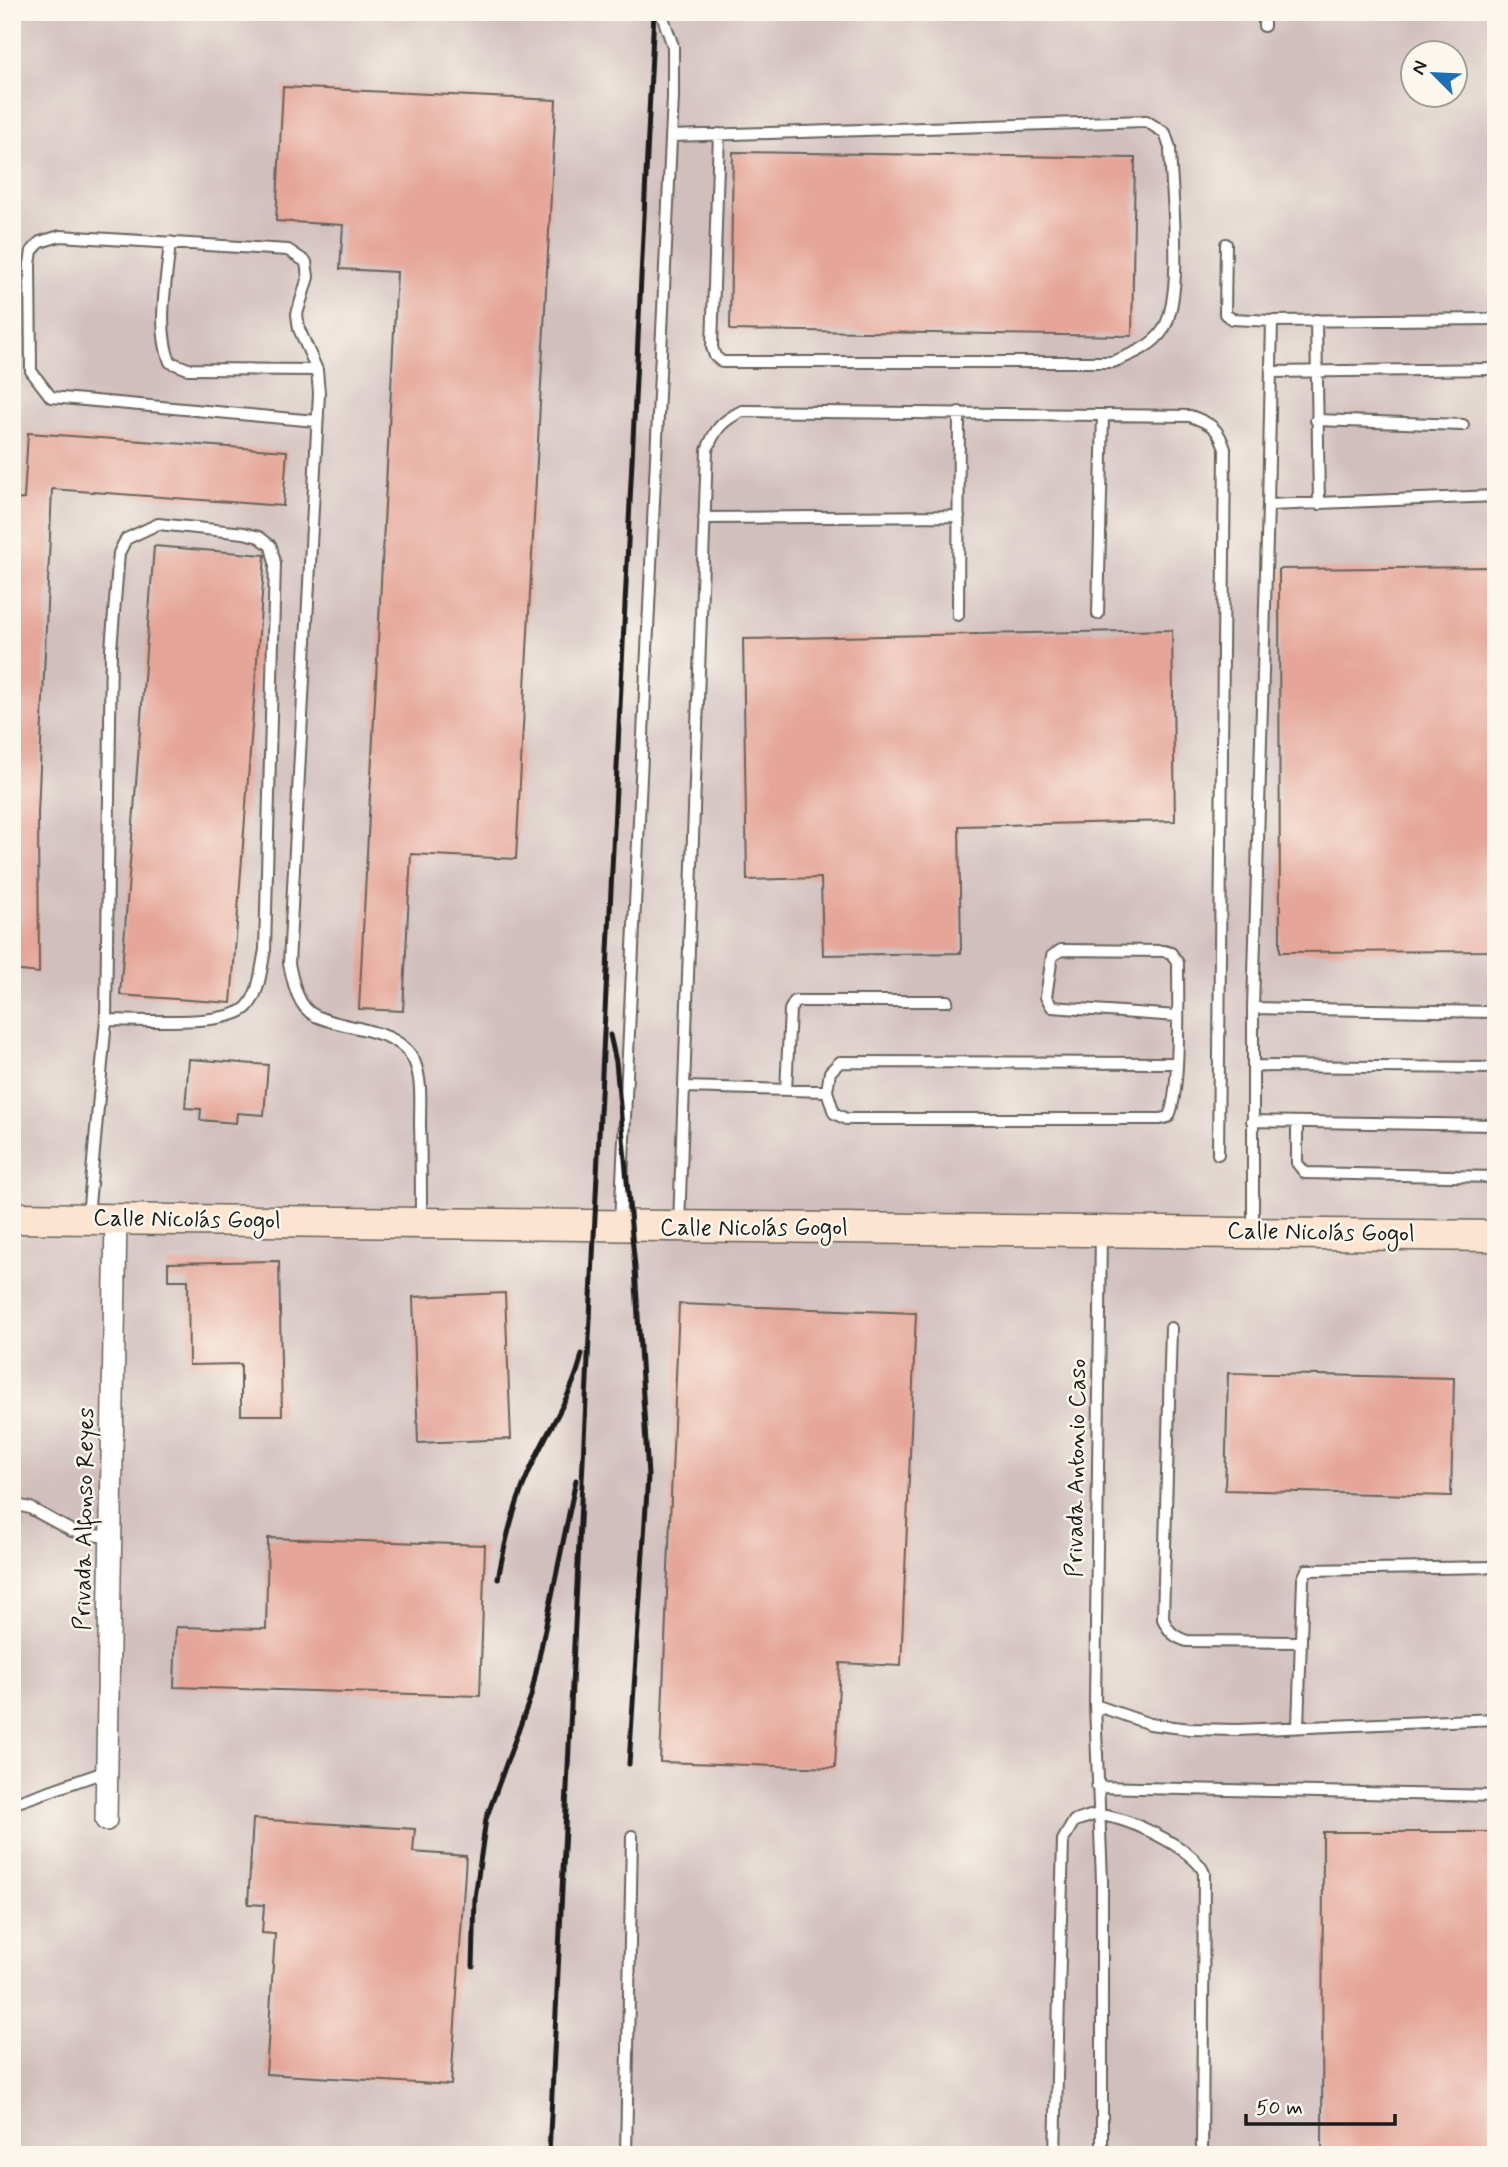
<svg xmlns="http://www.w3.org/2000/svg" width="1508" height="2167" font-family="Mynerve,sans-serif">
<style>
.industrial{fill:#d1bfbe;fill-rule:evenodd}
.building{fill:#e5a699}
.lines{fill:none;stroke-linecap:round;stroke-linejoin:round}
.lane-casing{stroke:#67635a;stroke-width:14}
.street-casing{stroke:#67635a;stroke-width:24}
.secondary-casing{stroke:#67635a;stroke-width:33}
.lane{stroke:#fff;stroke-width:10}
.street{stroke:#fff;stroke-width:21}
.secondary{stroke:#fde4d1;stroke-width:30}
.rail{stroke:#1c1c1c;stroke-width:5}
.labels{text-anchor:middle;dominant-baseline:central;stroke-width:5;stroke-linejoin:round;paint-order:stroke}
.street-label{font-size:24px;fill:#1c1c1c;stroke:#fbf7ec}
</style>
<rect width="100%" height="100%" fill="#fbf7ec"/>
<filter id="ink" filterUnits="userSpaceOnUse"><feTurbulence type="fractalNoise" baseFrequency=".0143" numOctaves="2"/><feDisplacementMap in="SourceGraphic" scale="14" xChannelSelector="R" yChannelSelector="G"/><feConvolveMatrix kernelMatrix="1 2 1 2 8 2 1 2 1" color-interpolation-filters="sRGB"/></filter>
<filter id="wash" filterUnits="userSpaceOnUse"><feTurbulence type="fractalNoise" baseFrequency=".00686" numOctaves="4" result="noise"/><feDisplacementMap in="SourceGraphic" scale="28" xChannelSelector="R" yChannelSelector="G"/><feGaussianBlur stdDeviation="1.57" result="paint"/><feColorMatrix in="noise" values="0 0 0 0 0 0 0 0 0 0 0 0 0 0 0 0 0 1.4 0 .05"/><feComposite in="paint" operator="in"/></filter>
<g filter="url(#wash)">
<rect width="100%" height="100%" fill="#f1e7cc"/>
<path class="industrial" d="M12 12H1496V2155H12ZM1414 52H1456V94H1414Z"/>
<g id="blocks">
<path class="building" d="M283 87 556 100 516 859 411 854 403 1011 359 1009 397 272 340 269 343 225 276 221Z
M733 152 1135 158 1132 336 730 330Z
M28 433 287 451 283 506 52 489 38 814 39 973 12 970V500L24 499Z
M154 546 265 555 231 1003 120 995Z
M1496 567V951L1280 952 1279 569Z
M1172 630 1175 821 959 826 961 953 823 955 821 878 747 880 743 639Z
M189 1059 268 1065 264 1115 237 1113 236 1123 200 1120 201 1109 185 1108Z
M279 1261 282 1415H241V1364L189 1365 188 1280H168V1263Z
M505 1293 511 1439 418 1443 413 1297Z
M679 1304 916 1313 901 1666 840 1663 835 1768 660 1762Z
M1228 1373 1454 1378 1451 1496 1225 1490Z
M268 1538 485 1545 480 1696 174 1687 176 1627 266 1629Z
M253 1819 415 1829 413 1852 466 1856 451 2085 266 2074 275 1934 262 1933 264 1905 248 1904Z
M1323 1832H1496V2155H1322Z"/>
</g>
</g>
<g filter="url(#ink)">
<use href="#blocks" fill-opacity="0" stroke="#67635a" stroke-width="2"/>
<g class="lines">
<defs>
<path id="lane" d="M1264 26V12
M672 136 1146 121 1165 133 1170 148C1171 192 1185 294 1163 330 1152 347 1130 355 1113 362H722L715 356 712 347 719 134
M170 242C167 279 156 327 170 362L188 369 317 370
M1226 244 1225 314 1232 319 1272 321
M1316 320 1319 504
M1271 372 1496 369
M1316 420 1463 425
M316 421 51 397 31 371 30 264 32 251 40 242 60 236 288 250 306 262 308 277 297 314 299 329 317 370 319 393 289 964C293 981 297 1006 314 1015 344 1031 404 1026 416 1066 422 1084 420 1105 420 1124 421 1156 421 1188 421 1220
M1268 505 1272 321 1496 319
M704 518 959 516
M1098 614 1103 415
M958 615 959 412
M1253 1008 1496 1012
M1253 1066 1496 1068
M684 1087 827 1091 834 1113 846 1119H1160L1168 1117C1181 1099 1178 991 1178 963L1171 953 1164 951 1061 950 1052 956 1046 997 1052 1007 1177 1016
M786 1090 790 1010 795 1001H947
M827 1091 830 1072 840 1062 1175 1063
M1252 1121 1496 1125
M1297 1122V1163L1305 1173 1496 1177
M88 1216 106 1020 111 649 119 553 126 539 158 524 244 533 259 537 271 546 275 563 265 950C261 968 260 993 247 1007 227 1027 136 1020 106 1020
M620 1224 673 97V46L661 12
M679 1225 707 450C715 429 722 421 742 411L1190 416C1211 423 1219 429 1225 449L1218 1154
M1253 1232V1008L1268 505 1496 496
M1101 1234 1095 1705 1102 1881V2155
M1171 1328 1163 1619C1169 1632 1174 1637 1187 1641L1301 1642
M12 1504 30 1508 72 1531 111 1538
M1095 1705 1150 1724 1190 1729 1237 1730 1496 1719
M1298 1727 1303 1579 1307 1570 1496 1567
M1097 1787 1496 1796
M12 1804 107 1771
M626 2155 632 1836
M1055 2155 1063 1840 1074 1821C1080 1820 1088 1816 1095 1815 1120 1813 1196 1849 1204 1873L1202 2155"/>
<path id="street" d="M106 1820 116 1218"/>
<path id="secondary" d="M12 1218 1496 1236"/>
</defs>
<use href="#lane" class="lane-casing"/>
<use href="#street" class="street-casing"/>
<use href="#secondary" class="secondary-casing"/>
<use href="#lane" class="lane"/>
<use href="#street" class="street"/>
<use href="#secondary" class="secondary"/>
<path class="rail" d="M610 1035 616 1062 635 1268 648 1476 629 1764
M498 1579C506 1537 516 1497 535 1459 551 1424 574 1392 582 1354
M473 1966 475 1898 486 1819 531 1696 576 1480
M549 2155 654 12"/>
</g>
</g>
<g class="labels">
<g class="street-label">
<text transform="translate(187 1220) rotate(1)">Calle Nicolás Gogol</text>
<text x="754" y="1228">Calle Nicolás Gogol</text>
<text transform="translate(1321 1233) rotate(1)">Calle Nicolás Gogol</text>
<text transform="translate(1077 1468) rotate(-89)">Privada Antonio Caso</text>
<text transform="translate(85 1519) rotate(-89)">Privada Alfonso Reyes</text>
</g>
</g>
<rect width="1508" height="2167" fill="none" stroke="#fbf7ec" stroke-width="42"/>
<g transform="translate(1434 74) rotate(294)"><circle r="33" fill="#fbf7ec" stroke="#a29f99" stroke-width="2"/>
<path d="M0-5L12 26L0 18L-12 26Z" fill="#1f6fb2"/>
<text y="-10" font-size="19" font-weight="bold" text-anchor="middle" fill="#1c1c1c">N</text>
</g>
<path d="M1246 2114v10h149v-10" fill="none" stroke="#1c1c1c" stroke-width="3.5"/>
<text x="1256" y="2114" font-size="21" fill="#1c1c1c" stroke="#fbf7ec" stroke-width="5" paint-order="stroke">50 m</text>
</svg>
